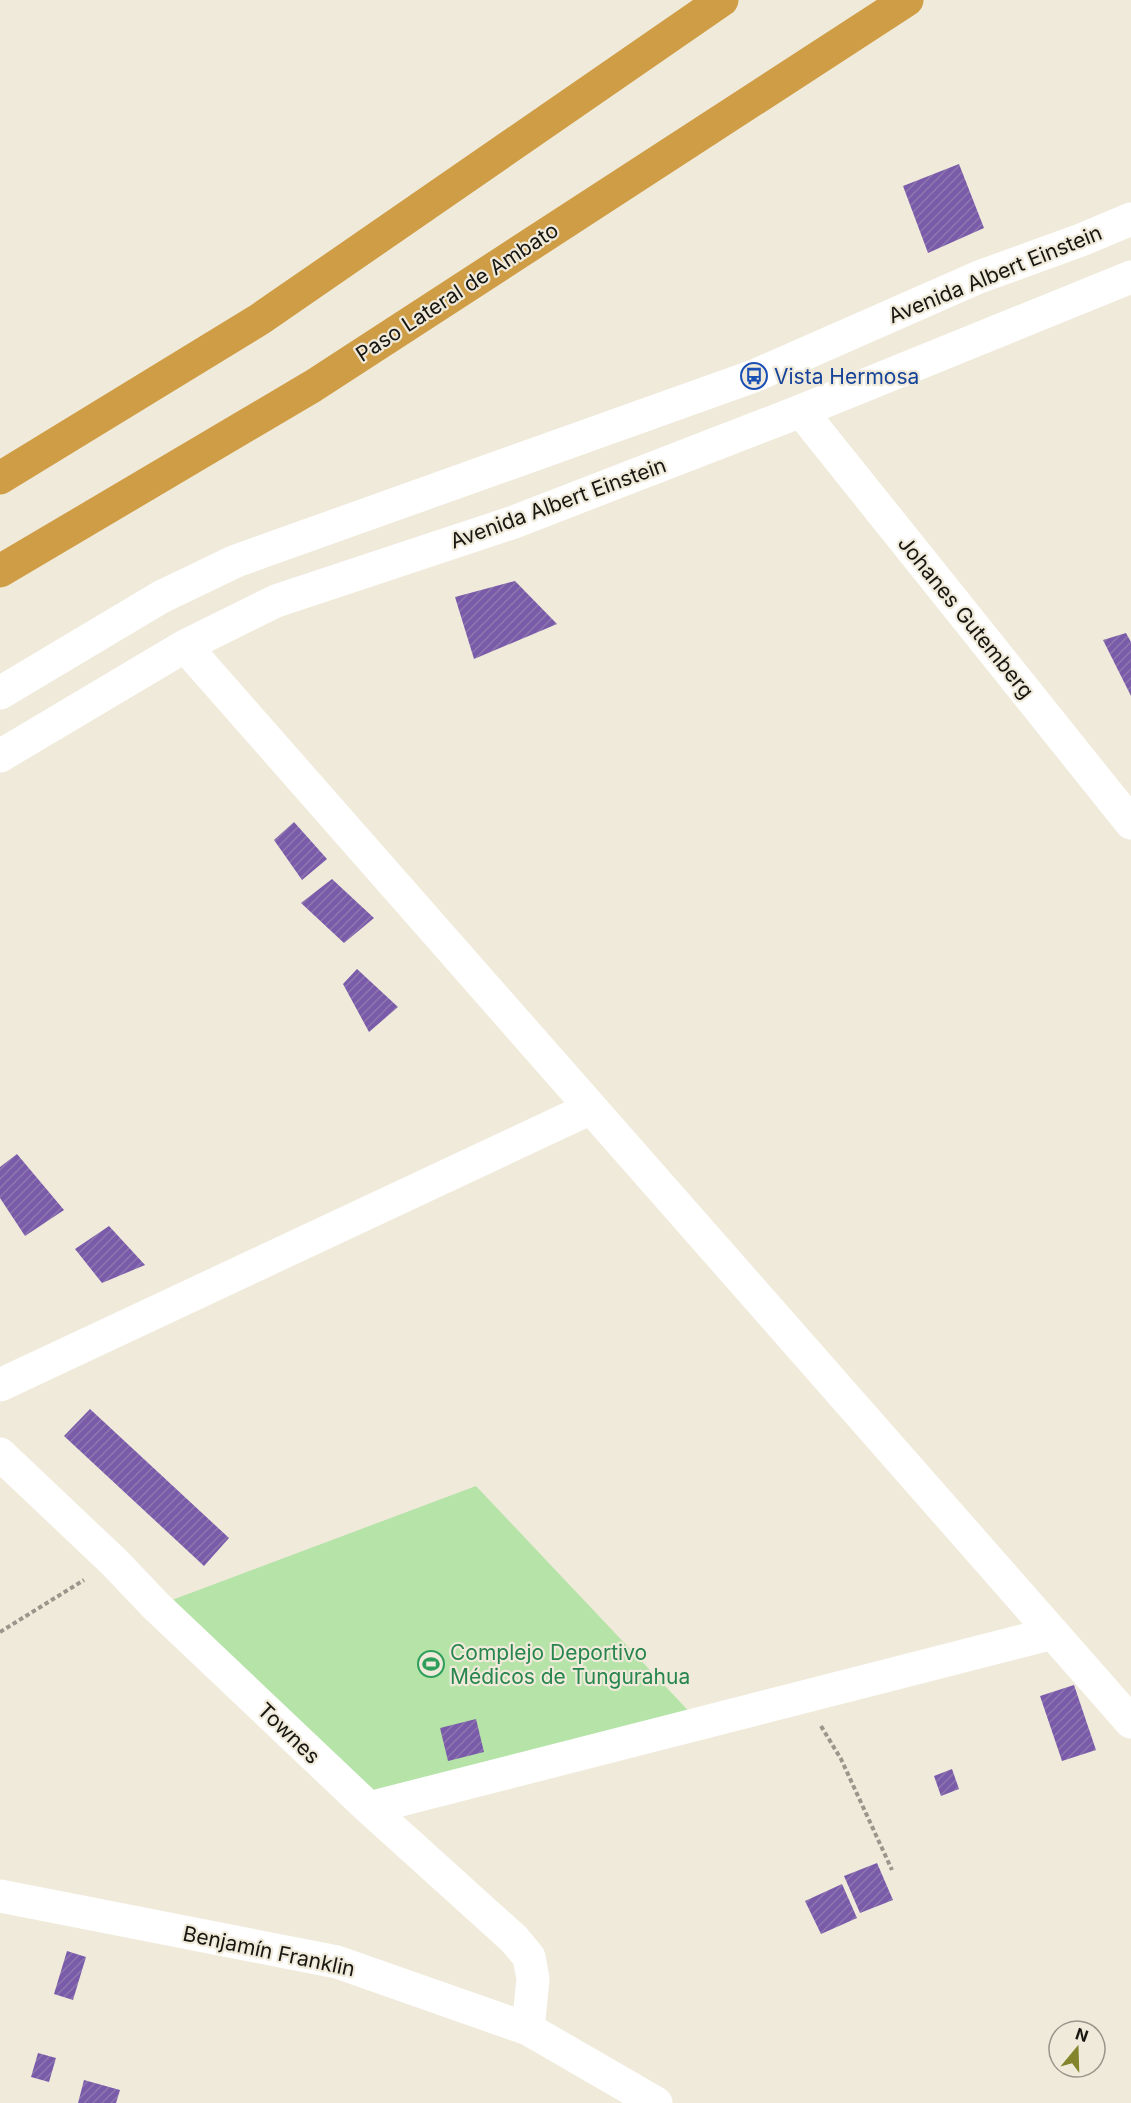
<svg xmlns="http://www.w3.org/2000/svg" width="1131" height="2103" font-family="Inter,sans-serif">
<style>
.green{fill:#b5e3a8}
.building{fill:url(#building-hatch)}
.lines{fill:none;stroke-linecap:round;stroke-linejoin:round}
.path{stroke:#9b968b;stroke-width:4;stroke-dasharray:4.5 3;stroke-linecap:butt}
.minor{stroke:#fff;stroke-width:33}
.highway{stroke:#cf9d45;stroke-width:33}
.labels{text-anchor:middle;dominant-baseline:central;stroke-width:4.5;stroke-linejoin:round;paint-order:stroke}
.street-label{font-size:21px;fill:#181611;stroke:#f0eada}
.transit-label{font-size:21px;fill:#164399;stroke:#f0eada;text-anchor:start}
.leisure-label{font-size:21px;fill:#27864d;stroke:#f0eada;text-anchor:start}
</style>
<defs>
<pattern id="building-hatch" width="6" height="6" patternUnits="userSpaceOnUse" patternTransform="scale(1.5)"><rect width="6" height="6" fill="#7a5baa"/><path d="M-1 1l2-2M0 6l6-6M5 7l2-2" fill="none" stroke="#8d77ae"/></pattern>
</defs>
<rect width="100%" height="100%" fill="#f0eada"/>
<path class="green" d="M476 1486 700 1723 369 1808 156 1606Z"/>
<path class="building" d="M959 164 984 228 928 253 903 186Z
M515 581 557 624 474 659 455 597Z
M1126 633 1131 642V696L1103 640Z
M294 822 327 859 302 880 274 840Z
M332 879 374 918 344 943 301 903Z
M357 969 398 1007 369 1032 343 984Z
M17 1154 64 1210 25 1236 0 1198V1167Z
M109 1226 145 1265 102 1283 75 1249Z
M90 1409 229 1538 204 1566 64 1436Z
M1074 1685 1096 1750 1062 1761 1040 1696Z
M476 1719 484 1752 448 1761 440 1728Z
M952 1769 959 1789 941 1796 934 1776Z
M877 1863 893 1900 860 1913 844 1876Z
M842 1884 857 1918 821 1934 805 1901Z
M67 1951 86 1957 73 2000 54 1994Z
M38 2053 56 2058 49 2082 31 2077Z
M84 2080 120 2090 116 2103H78Z"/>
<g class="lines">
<path class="path" d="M0 1632 84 1580
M821 1726 841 1759 892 1870"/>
<path class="minor" d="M801 411 1131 823
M185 646 1131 1722
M0 693 161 597 236 561 754 376 979 277 1081 240 1131 219
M0 756 185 646 276 601 514 522 801 411 1131 277
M0 1385 591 1108
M0 1454 114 1562 156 1606 369 1808 514 1939 529 1957 533 1979 528 2029
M369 1808 1053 1633
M0 1896 337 1962 528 2029 656 2103"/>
<path class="highway" d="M0 478 260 319 722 0
M0 571 313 386 907 0"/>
</g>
<defs>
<symbol id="bus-ring" viewBox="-11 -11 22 22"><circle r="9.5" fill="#f0eada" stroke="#1a4fb4" stroke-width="1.5"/><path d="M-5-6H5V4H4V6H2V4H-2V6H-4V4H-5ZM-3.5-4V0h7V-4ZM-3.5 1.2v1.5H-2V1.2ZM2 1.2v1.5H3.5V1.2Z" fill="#1a4fb4"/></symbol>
<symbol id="stadium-ring" viewBox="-11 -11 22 22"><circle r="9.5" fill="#f0eada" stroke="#2e9e5b" stroke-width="1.5"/><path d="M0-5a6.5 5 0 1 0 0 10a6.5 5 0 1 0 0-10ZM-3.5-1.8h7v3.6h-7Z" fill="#2e9e5b"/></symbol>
</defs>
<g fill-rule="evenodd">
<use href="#bus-ring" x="739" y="361" width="30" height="30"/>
<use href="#stadium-ring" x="416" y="1649" width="30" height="30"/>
</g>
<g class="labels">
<g class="street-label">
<text transform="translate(995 274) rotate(-22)">Avenida Albert Einstein</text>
<text transform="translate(457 292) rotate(-33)">Paso Lateral de Ambato</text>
<text transform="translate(558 503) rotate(-20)">Avenida Albert Einstein</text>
<text transform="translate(966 617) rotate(51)">Johanes Gutemberg</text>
<text transform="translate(289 1733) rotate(44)">Townes</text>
<text transform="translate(269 1951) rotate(12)">Benjamín Franklin</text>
</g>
<g class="transit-label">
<text x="774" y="376">Vista Hermosa</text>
</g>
<g class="leisure-label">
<text x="450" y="1652">Complejo Deportivo<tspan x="450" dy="24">Médicos de Tungurahua</tspan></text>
</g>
</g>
<g transform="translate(1077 2049) rotate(19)"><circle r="28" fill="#f0eada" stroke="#9a958a" stroke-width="1.5"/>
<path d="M0-4.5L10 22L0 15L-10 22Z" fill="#84842d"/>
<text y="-9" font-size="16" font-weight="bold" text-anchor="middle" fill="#181611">N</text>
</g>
</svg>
